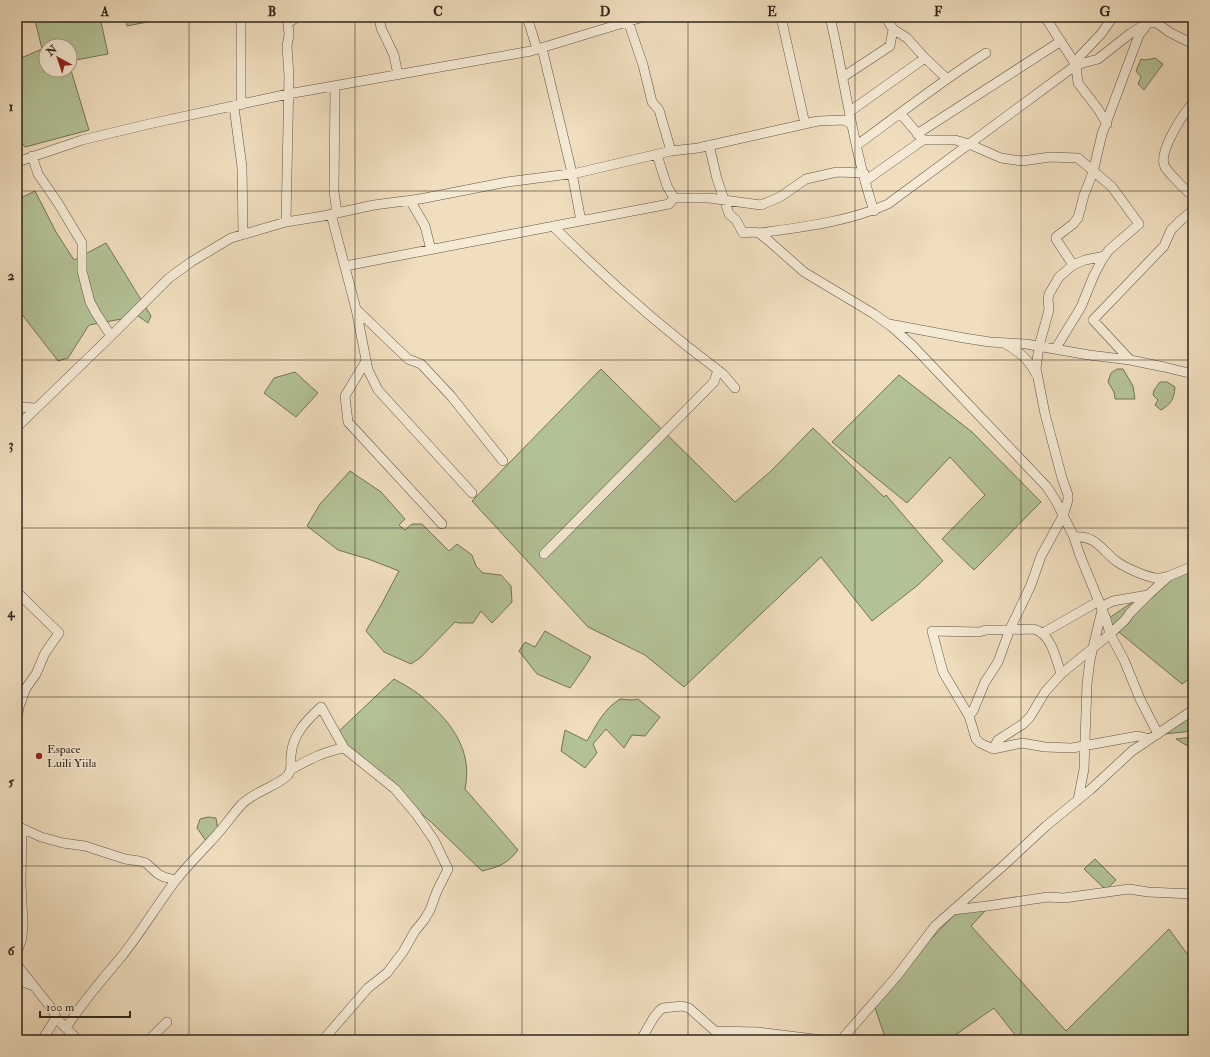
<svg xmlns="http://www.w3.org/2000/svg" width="1210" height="1057" font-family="'IM FELL Double Pica',serif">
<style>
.green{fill:#b3c296;stroke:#727459}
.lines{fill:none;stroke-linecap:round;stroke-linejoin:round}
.minor-casing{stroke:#615544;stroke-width:10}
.minor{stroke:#f5ead5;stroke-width:9}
.grid{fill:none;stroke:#31271c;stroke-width:1;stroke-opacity:0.55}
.poi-dot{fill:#8f2418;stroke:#f5ead5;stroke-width:1.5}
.labels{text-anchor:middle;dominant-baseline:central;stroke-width:3;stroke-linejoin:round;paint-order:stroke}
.poi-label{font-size:12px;fill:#31271c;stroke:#f5ead5;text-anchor:start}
.neatline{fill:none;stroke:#31271c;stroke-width:1.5}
.grid-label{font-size:13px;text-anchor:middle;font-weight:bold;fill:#31271c}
</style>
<rect width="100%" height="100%" fill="#f0debe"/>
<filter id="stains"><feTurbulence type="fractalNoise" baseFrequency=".005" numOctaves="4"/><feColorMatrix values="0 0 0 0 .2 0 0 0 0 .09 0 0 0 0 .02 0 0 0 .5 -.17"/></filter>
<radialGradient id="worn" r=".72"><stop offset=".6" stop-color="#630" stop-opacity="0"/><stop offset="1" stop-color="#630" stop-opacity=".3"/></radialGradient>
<path class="green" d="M34 17H100L108 54 70 61V46H46V70H70V67L89 130 25 147 17 137V47L21 58 42 49Z
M126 17H158L157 20 127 26Z
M1155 58 1163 64 1144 90 1138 84 1141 77 1136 71 1141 59 1146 60Z
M35 191 56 232 74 260 106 243 151 316 148 323 134 313 127 318 89 325 68 358 58 361 17 308V200Z
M601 369 735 502 771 471 813 428 884 497 886 495 943 561 918 585 872 621 821 557 684 687 645 655 588 627 472 501Z
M1117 369H1123L1133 386 1135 399H1115L1114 392 1108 382 1111 373Z
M295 372 318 393 296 417 264 393 274 378Z
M899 375 972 432 1041 502 974 570 942 539 985 495 950 457 907 503 832 442Z
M1160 382H1167L1175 387C1174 399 1171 404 1161 410L1155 405 1158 400 1153 395 1154 390Z
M350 471 381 492 405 519 399 525 405 530 412 524H422L449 551 457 544 472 555 476 566 483 573 501 575 511 586 512 602 492 623 481 611 473 623H459L455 622 420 658 411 664 384 652 366 631 381 605 399 571 368 559 338 550 307 526 320 504Z
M1193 567V676L1182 684 1114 628 1109 618 1149 591Z
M545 631 591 657 584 668 570 688 537 674 519 651 525 642 535 647Z
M394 679C403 684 412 689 420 695 425 699 429 704 434 708 457 730 472 756 465 789L518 850C507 864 499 867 482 871L431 822 345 746 337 733Z
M620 699 632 700 638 699 660 717 645 736 632 735 624 748 606 729 593 744 597 753 585 768 561 751 565 730 587 741C597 724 603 710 620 699Z
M1193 714V731L1164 734Z
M1193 737V749L1176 739Z
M208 817 216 818 218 830 206 841 197 828 200 819Z
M1095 859 1116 880 1106 890 1084 869Z
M987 909 971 926 1066 1031 1169 929 1193 962V1040H1019L994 1008 948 1040H886L875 1008 927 943 956 913Z"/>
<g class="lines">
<defs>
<path id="minor" d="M241 17V105
M379 17 381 28 394 55 398 75
M527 17 537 49
M781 17 805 124
M830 17C845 81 853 148 874 211
M1045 17 1076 65 1078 83 1098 109 1107 124
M1150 17 1148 23 1139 35 1102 134 1093 172 1084 195 1078 218 1073 224 1056 237V239L1073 265 1059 277 1049 294 1048 299 1049 310 1039 346 1036 368 1045 414 1062 478 1068 495V500L1063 516 1041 556 1031 585 1010 629 998 662 985 682 973 711 969 716 976 739 980 743 993 749 1022 743 1045 747 1072 748 1138 736 1150 739
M1192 17 1193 18
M628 21 643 65 652 102 659 110 671 151
M893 29 907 38 925 58 947 79
M542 48 572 173 581 221
M1076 65 1080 56 1101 34 1113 17
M843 77 890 46 893 29 886 18 887 17
M335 86 334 192 337 213
M1193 103C1183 114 1157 153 1165 167 1168 172 1187 192 1193 196
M234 107 242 167 243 234
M849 112 925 58
M901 114 923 140H955L969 144 1001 158 1022 161 1050 157 1078 158 1112 187 1139 224 1109 250 1103 258 1094 275 1081 307 1056 348
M917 134 1061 41
M709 145 717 179 729 214 736 220 743 233 753 232 759 233 769 241 804 272 874 314 892 327 913 346 1047 487 1056 501 1074 537 1079 553 1106 619 1110 634 1124 660 1140 699 1158 734
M857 145C900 114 941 81 986 53
M657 155 667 186 674 198H709L761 205 780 197 806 179 837 172 864 173
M32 156 38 174 58 203 82 243V271L90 302 96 313 111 336
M17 162 82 140 149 124 288 94 531 51 643 17
M865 181 923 140
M410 200 425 226 431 250
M331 214 356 309 408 359 421 364 451 396 503 461
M286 222 289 76 287 46 289 35 288 23 297 17
M553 226C606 279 663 329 723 374L735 388
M759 233C802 227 848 222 888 204L1076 65 1098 59 1131 33 1148 23H1157L1169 32 1193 44
M1073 265 1085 260 1105 256
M345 266 669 204 674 198
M356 309 368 370 378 390 472 493
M889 324 964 338 990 342 1026 344 1089 355 1130 360 1164 367 1193 374
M1004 343C1018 351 1029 359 1036 374
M1130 360 1093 320 1164 246 1171 230 1180 221 1193 210
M366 361 345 396 348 422 442 524
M17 407 36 408
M17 427 111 336 169 278 191 262 231 238 286 222 323 216 374 205 420 199 507 182 577 173 671 151 698 148 818 121 844 120 851 124
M1074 537C1095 535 1101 549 1116 561 1124 567 1146 577 1156 578 1161 578 1165 577 1169 576
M544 554 714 382 718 370
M17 592 59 633 45 653 36 674 26 688 19 707 17 720
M1101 607 1113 601 1148 595 1169 576 1193 566
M1043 633 1099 601
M969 716 943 672 932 631 979 632 986 630 1034 629C1051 634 1056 658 1061 674
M993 749 998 740 1023 724 1030 717 1045 692 1061 674 1110 634 1125 620 1130 613 1148 595
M292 769C308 760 325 751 344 748
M1078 800 1084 769 1087 684 1090 660 1102 610
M17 826 41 837 63 843 85 846 125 859 139 861 146 863 158 874 164 877 176 880
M953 910 987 906 1048 897 1064 898 1129 889 1148 892 1193 894
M17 953 22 938 23 924 21 884 22 828
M17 965 53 1010 56 1018 78 1040
M17 981 23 982 34 986
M66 1028C82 1002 102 980 122 956 141 932 157 905 176 880 187 866 199 854 211 841 222 830 231 816 242 804 255 791 278 786 288 775 293 768 290 763 291 755 293 734 306 721 321 707L344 748 395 789 416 814 434 840 448 869 437 891 430 910 424 920 415 931 403 952 387 973 368 988 323 1040
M42 1040 56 1018
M149 1040 167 1022
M643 1040V1036L654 1017 660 1010 663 1008 682 1006 689 1008 715 1031 758 1032 822 1040
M841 1040 897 976 935 926 1003 866 1046 826 1090 790 1132 751 1193 710"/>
</defs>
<use href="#minor" class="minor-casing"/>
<use href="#minor" class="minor"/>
</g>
<path class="grid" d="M189 17V1040M355 17V1040M522 17V1040M688 17V1040M855 17V1040M1021 17V1040M17 191H1193M17 360H1193M17 528H1193M17 697H1193M17 866H1193"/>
<circle class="poi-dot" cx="39" cy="756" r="4"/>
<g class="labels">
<g class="poi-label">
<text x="47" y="749">Espace<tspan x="47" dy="14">Luili Yiila</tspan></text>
</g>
</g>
<rect width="1210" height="1057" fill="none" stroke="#f0debe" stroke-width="44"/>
<g transform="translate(58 58) rotate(320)"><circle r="19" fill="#f5ead5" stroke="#a79c8b"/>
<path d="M0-3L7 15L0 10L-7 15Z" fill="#8f2418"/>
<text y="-6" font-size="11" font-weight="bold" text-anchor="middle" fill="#31271c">N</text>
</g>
<path d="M40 1011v6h90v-6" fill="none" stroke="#31271c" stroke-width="2"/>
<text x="46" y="1011" font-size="12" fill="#31271c" stroke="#f5ead5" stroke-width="3" paint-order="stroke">100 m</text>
<rect x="22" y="22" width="1166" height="1013" class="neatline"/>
<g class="grid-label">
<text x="105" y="16">A</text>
<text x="272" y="16">B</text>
<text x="438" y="16">C</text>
<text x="605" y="16">D</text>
<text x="772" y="16">E</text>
<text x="938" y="16">F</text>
<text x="1105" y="16">G</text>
<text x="11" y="111">1</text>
<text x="11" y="280">2</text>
<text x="11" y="449">3</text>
<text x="11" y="617">4</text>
<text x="11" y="786">5</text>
<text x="11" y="955">6</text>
</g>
<rect width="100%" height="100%" filter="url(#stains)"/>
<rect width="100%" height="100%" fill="url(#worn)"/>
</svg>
